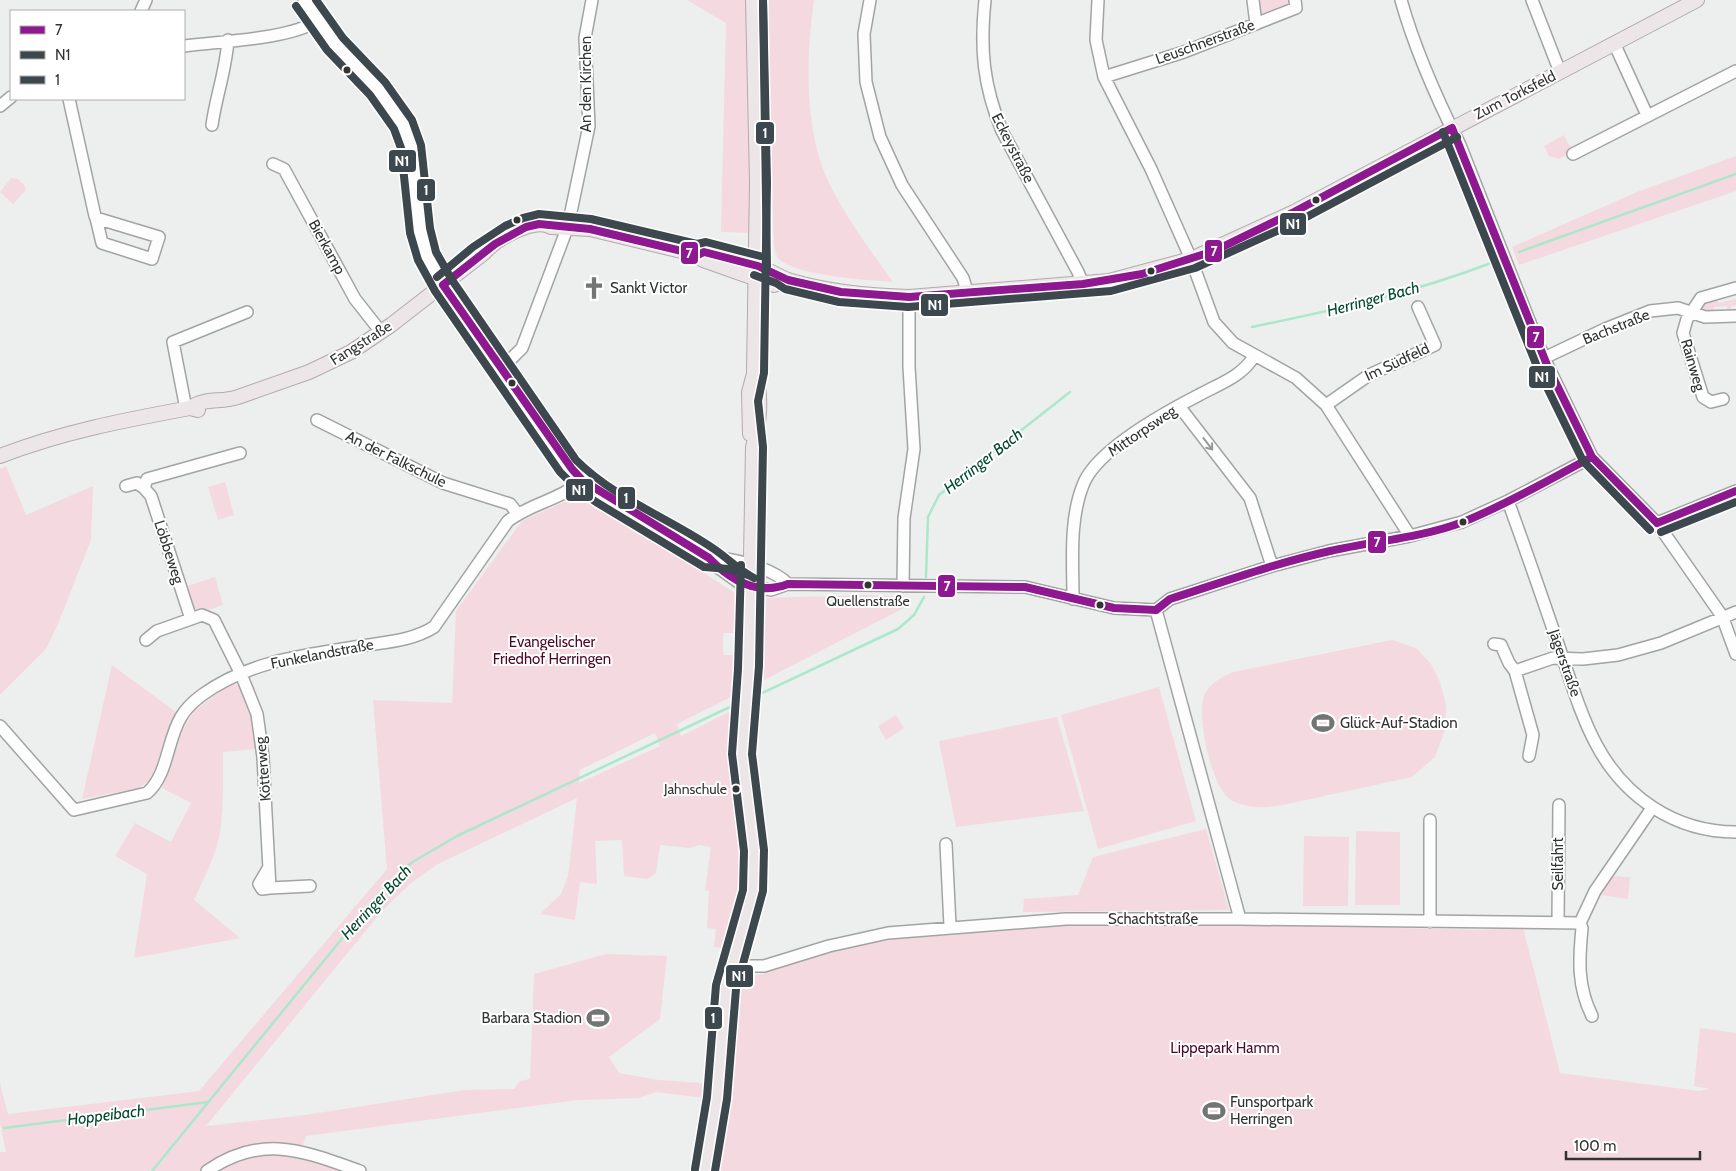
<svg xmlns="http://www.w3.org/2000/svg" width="1736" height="1171" font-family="Cabin,sans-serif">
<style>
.green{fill:#f5d9e0;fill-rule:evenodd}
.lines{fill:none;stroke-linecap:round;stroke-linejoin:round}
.stream{stroke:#ace7cb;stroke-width:2.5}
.minor-casing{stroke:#a2a4a3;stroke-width:14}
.major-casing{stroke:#b3aaad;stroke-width:16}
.minor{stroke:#fcfdfc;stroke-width:11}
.major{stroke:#ece6e8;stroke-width:14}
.bus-1-casing{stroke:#fff;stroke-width:11}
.bus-2-casing{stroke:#fff;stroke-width:11}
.bus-3-casing{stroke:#fff;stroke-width:11}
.bus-1{stroke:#8d188f;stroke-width:8}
.bus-2{stroke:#3d484e;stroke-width:8}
.bus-3{stroke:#3d484e;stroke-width:8}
.oneway{stroke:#979898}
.bus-dot{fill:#323433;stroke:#fff;stroke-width:2}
.labels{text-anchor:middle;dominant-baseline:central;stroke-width:4;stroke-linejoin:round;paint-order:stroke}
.bus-label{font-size:14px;fill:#323433;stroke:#fff}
.street-label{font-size:15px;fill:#323433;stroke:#fff}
.poi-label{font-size:15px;fill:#323433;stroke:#fff;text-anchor:start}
.park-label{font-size:15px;fill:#4d0827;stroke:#fff}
.water-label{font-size:16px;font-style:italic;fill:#034a31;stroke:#fff}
.line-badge{stroke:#fff;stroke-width:2}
.badge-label{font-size:14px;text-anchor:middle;font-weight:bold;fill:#fff}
</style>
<rect width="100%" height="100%" fill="#ecefed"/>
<path class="green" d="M687 0H748L754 233 721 232 726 23Z
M767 0H814C806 60 803 133 832 189 849 222 871 251 893 282 868 280 794 276 778 258 776 255 775 250 774 247Z
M1260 0H1291L1292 4 1261 16Z
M1564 135 1573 152 1559 159 1549 156 1544 146Z
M1736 156V191L1519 265 1512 247 1637 192Z
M11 178 18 179 25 186 26 190 13 204 0 192Z
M1714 297 1719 303 1736 299V305L1731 306V312H1728L1727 306 1714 307 1715 313 1700 310 1706 299Z
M6 466 26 515 93 486 91 540 58 624 46 649 0 695V469Z
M225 482 234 515 218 520 208 487Z
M566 501 592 502 617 511 656 541 736 594 735 633H723V655H733V696L677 724 681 736 733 710 731 767 743 845 745 877 740 909 726 948 714 947 716 929 707 928 709 891 705 890 711 847 699 845 690 848 660 845 656 873 647 879 624 876 622 840 595 841 597 884 580 882 575 920 540 914 561 894 568 876 577 798 438 864 411 883 381 912 206 1126 305 1115 465 1090 514 1089 520 1081 530 1079 534 974 606 954 667 956 660 1019 609 1057 619 1073 659 1080 715 1084 714 1090 704 1098 656 1092 639 1098 578 1100 306 1136 302 1147 306 1157 348 1171H0V1152H6L0 1123V1083L8 1114 199 1091 387 869 373 700 452 703 456 611 522 521ZM655 733 660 746 579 783 580 770Z
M215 577 223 605C210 609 195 618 189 601 187 596 185 591 187 586Z
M870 595 909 597 904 608 762 681 765 598Z
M1392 640 1416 648 1431 664 1440 682 1446 705 1445 730 1435 757 1412 777 1283 805C1265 808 1247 809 1231 800 1212 790 1194 711 1206 692 1212 682 1222 677 1233 672Z
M112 665 176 712 151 779 139 788 82 799Z
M231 683 241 686 251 717 257 749 223 752C223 781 224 809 219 838 214 859 203 880 194 900L240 938 134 958 147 874 115 856 135 823 171 842 191 803 162 788 183 730 194 711Z
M1159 687 1196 821 1098 849 1061 715Z
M896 715 904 728 886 740 878 726Z
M1057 717 1084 811 956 827 939 741Z
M1206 829 1229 910 1023 912 1024 899 1078 895 1093 857Z
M1356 831 1400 832V905H1355Z
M1304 836 1349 837 1348 906H1303Z
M1610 876 1630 877 1628 899 1600 895Z
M1229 924 1481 930 1523 927 1560 1073 1699 1091 1710 1089 1694 1086 1700 1028 1736 1033V1171H714L724 1114 738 978 762 974 834 949 933 933 1070 925Z"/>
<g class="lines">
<path class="stream" d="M1519 252 1736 174
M1252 327C1334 310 1413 293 1491 263
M926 577 928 517 939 495 1070 392
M760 694 898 629 914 615 924 597
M4 1128 208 1102
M152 1171 376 897 411 863 457 836 732 706"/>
<defs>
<path id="minor" d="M304 0 335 44 378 89 403 124 411 146 420 230 427 256 443 285 568 466 582 480 602 494 709 558 716 566 741 584 771 590 788 584 1025 587 1114 608 1156 610
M870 0 864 34 866 82 880 137 902 185 963 278 967 291
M985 0C980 49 983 85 1002 131L1078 272 1083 284
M1098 0 1096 40 1104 77 1151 169 1191 259 1214 322 1233 343 1296 378 1326 405 1410 536
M1253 0 1256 24
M1401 0C1415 50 1437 99 1460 145L1544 358 1592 457 1657 523 1722 616 1736 654
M1532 0 1560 72
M141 11 146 0
M1614 43 1647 115
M184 46C222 41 285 40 318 21
M1104 77 1184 52 1296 8 1295 0
M69 99 95 216 96 218 102 243 152 259 159 237 96 218
M0 106 11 97
M212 125C216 96 226 70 228 40
M1573 154 1736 71
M273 164 284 169 355 299 381 332
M1544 358 1605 329 1650 311 1678 308 1705 317 1736 316
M501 369 522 348 568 226 589 126 585 38 592 0
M1723 399 1711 402 1703 397 1683 333 1687 319 1701 298 1736 288
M1326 405 1369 375 1435 345 1418 307
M1179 406 1250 498 1272 566
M186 409 173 342 247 312
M317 420 443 483 510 504 517 513
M240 453 147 479 144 488 151 496 191 619 202 615 214 620 241 674 257 714 263 757 270 888 310 886
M126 486 137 483 144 488
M1508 501C1525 548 1541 594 1557 641 1569 675 1579 712 1596 744 1624 797 1675 832 1736 832
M1657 523 1736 491
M709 558C731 557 773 568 788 584
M903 586 904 518 914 449 909 367V297
M1073 599C1073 562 1069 520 1083 485 1096 450 1166 412 1199 395 1219 384 1243 376 1254 356
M1156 610 1170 599 1272 566 1329 551 1410 536 1462 522 1508 501 1592 457
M1156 610 1240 919
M146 640 157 631 191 619
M1494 644 1501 645 1509 663 1515 671 1533 735 1529 756
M1515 671 1553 658 1583 659 1618 655 1661 643 1736 612
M0 726 74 810 147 793C168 775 167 740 181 717 186 708 194 701 202 695 249 661 305 655 361 646 385 642 412 641 434 627L508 521C531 503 561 500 582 480
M1430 820V922
M946 844 950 926
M269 867 259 884 262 889 270 888
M1558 922 1559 805
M1580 923 1595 891 1652 808
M1580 923 1582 928C1579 959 1577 986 1592 1016
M732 961 747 966H764L829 946 888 933 1066 919H1240L1580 923
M207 1171C262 1133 303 1151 360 1171"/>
<path id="major" d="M698 255 704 252C722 257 742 260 760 267 769 270 783 279 791 281 829 292 869 296 909 297L1109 281 1191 259 1294 212 1697 0
M190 408C205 397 221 403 238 397L309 372 351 352 391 325 484 253C496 239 534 217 551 227L590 229 698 255 703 260 774 285 788 280
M750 434 749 392 754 374
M0 456C62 432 125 420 190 408L198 410
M705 1171 717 1098 726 987 753 891 754 850 742 754 749 666 753 447C759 425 763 395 754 373L757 182 753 0"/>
</defs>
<use href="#minor" class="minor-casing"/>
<use href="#major" class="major-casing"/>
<use href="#minor" class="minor"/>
<use href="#major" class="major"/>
<defs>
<path id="bus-1" d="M1452 128 1547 365 1592 457 1657 523
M443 285 495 244 526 227 539 224 590 229 698 255 704 252 758 266 788 280 841 292 909 297 1083 284 1142 274 1214 251 1294 212 1452 128
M443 285 572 469 582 480 709 558C731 581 757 596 788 584L1025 587 1114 608 1156 610
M1657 523 1736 491
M1156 610 1170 599C1223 582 1276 563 1330 551 1374 541 1421 538 1463 522 1508 504 1550 479 1592 457"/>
<path id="bus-2" d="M296 6 327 50 370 95 394 129 401 148 410 233 418 260 435 291 560 472 576 488 596 502 704 567 729 569 748 575
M1443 132 1538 369 1583 461 1650 530
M754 275 776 283 785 289 839 302 908 307 1111 291 1195 268 1299 221 1457 137
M1661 532 1736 502
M715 1171 727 1099 736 989 763 891 764 850 752 754 759 666 763 447 758 401 764 373 767 182 763 0"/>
<path id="bus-3" d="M316 0 343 38 385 82 412 120 421 145 430 228 436 252 452 280 576 460C615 499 669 518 714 549 729 559 738 570 754 578
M763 0 767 266
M437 277 473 247 505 226 523 218 539 214 591 219 697 244 706 242 760 256
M695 1169 707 1097 716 985 743 890 744 851 732 754 738 669 741 565"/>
</defs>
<use href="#bus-1" class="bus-1-casing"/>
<use href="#bus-2" class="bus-2-casing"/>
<use href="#bus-3" class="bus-3-casing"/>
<use href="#bus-1" class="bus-1"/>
<use href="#bus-2" class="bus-2"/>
<use href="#bus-3" class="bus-3"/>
</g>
<defs><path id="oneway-shaft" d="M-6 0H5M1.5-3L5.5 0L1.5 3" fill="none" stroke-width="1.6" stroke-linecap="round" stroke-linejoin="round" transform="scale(1.25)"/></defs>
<use class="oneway" href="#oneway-shaft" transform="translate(1208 444) rotate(52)"/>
<defs>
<symbol id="church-bare" viewBox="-9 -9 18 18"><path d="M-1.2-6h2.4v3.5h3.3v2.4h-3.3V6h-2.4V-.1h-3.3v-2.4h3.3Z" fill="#737574" stroke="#fff" stroke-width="2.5" paint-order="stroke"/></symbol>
<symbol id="stadium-bare" viewBox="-9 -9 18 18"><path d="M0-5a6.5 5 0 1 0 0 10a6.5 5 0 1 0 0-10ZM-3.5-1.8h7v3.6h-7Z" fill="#737574" stroke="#fff" stroke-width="2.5" paint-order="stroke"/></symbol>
</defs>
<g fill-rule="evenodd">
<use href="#church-bare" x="578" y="272" width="32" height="32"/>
<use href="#stadium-bare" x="1307" y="707" width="32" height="32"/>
<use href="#stadium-bare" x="582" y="1002" width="32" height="32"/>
<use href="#stadium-bare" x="1198" y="1095" width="32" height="32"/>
</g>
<g class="bus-dot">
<circle cx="347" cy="70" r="4.5"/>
<circle cx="1316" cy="200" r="4.5"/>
<circle cx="517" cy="220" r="4.5"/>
<circle cx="1151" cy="271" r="4.5"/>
<circle cx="512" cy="383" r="4.5"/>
<circle cx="1463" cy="522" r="4.5"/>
<circle cx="868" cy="585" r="4.5"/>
<circle cx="1100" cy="605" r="4.5"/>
<circle cx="736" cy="789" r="4.5"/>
</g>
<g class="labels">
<g class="bus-label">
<text x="868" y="601">Quellenstraße</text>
<text x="727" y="789" text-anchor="end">Jahnschule</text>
</g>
<g class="street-label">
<text transform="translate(1205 42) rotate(-20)">Leuschnerstraße</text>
<text transform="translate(586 84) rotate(-90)">An den Kirchen</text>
<text transform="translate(1515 95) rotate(-27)">Zum Torksfeld</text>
<text transform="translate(1013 148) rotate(63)">Eckeystraße</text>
<text transform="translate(327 247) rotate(61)">Bierkamp</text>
<text transform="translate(1616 327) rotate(-22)">Bachstraße</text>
<text transform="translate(361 343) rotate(-32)">Fangstraße</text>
<text transform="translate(1397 362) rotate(-25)">Im Südfeld</text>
<text transform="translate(1693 365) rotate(74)">Rainweg</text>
<text transform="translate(1142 431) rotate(-34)">Mittorpsweg</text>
<text transform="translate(396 459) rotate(26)">An der Falkschule</text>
<text transform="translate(169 552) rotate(72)">Löbbeweg</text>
<text transform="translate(322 654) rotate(-11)">Funkelandstraße</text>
<text transform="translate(1565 663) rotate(71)">Jägerstraße</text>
<text transform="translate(263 769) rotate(-95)">Kötterweg</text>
<text transform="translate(1558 864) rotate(-90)">Seilfahrt</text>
<text x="1153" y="919">Schachtstraße</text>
</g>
<g class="poi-label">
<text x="610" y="288">Sankt Victor</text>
<text x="1340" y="723">Glück-Auf-Stadion</text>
<text x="582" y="1018" text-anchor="end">Barbara Stadion</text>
<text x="1230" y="1102">Funsportpark<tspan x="1230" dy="17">Herringen</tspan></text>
</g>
<g class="park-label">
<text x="552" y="642">Evangelischer<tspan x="552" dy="17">Friedhof Herringen</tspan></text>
<text x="1225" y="1048">Lippepark Hamm</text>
</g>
<g class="water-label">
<text transform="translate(1373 299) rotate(-15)">Herringer Bach</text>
<text transform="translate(983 461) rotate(-38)">Herringer Bach</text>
<text transform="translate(376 902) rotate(-47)">Herringer Bach</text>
<text transform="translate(106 1115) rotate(-7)">Hoppeibach</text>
</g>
</g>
<g class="line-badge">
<rect x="755" y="121" width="20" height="24" rx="5" fill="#3d484e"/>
<rect x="388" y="149" width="29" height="24" rx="5" fill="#3d484e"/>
<rect x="416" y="178" width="20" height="24" rx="5" fill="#3d484e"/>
<rect x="1279" y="212" width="28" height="24" rx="5" fill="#3d484e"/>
<rect x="1204" y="239" width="19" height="24" rx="5" fill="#8d188f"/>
<rect x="680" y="241" width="19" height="24" rx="5" fill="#8d188f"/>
<rect x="920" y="293" width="29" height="24" rx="5" fill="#3d484e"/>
<rect x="1526" y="325" width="19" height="24" rx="5" fill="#8d188f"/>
<rect x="1528" y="365" width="28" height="24" rx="5" fill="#3d484e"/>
<rect x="565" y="478" width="29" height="24" rx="5" fill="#3d484e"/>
<rect x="617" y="486" width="19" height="24" rx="5" fill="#3d484e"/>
<rect x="1367" y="530" width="20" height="24" rx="5" fill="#8d188f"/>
<rect x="937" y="574" width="19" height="24" rx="5" fill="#8d188f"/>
<rect x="725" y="964" width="29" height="24" rx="5" fill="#3d484e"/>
<rect x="704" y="1006" width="19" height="24" rx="5" fill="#3d484e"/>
</g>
<g class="badge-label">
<text x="765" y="138">1</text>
<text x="402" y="166">N1</text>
<text x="426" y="195">1</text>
<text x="1293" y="229">N1</text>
<text x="1214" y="256">7</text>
<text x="689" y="258">7</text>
<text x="935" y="310">N1</text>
<text x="1536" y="342">7</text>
<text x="1542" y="382">N1</text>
<text x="579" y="495">N1</text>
<text x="626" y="503">1</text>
<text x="1377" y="547">7</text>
<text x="947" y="591">7</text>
<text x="739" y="981">N1</text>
<text x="713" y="1023">1</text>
</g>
<rect x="10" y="10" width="175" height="90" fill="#ffffff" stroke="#adaead"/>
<rect x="20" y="26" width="25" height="8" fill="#8d188f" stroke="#adaead"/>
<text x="55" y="35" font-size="15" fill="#323433">7</text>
<rect x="20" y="51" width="25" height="8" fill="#3d484e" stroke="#adaead"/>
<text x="55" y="60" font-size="15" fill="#323433">N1</text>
<rect x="20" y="76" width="25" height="8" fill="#3d484e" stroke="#adaead"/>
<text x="55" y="85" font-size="15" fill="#323433">1</text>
<path d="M1566 1151v8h134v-8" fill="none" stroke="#323433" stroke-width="2.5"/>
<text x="1574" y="1151" font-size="15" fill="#323433" stroke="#ffffff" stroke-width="4" paint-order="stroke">100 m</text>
</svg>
